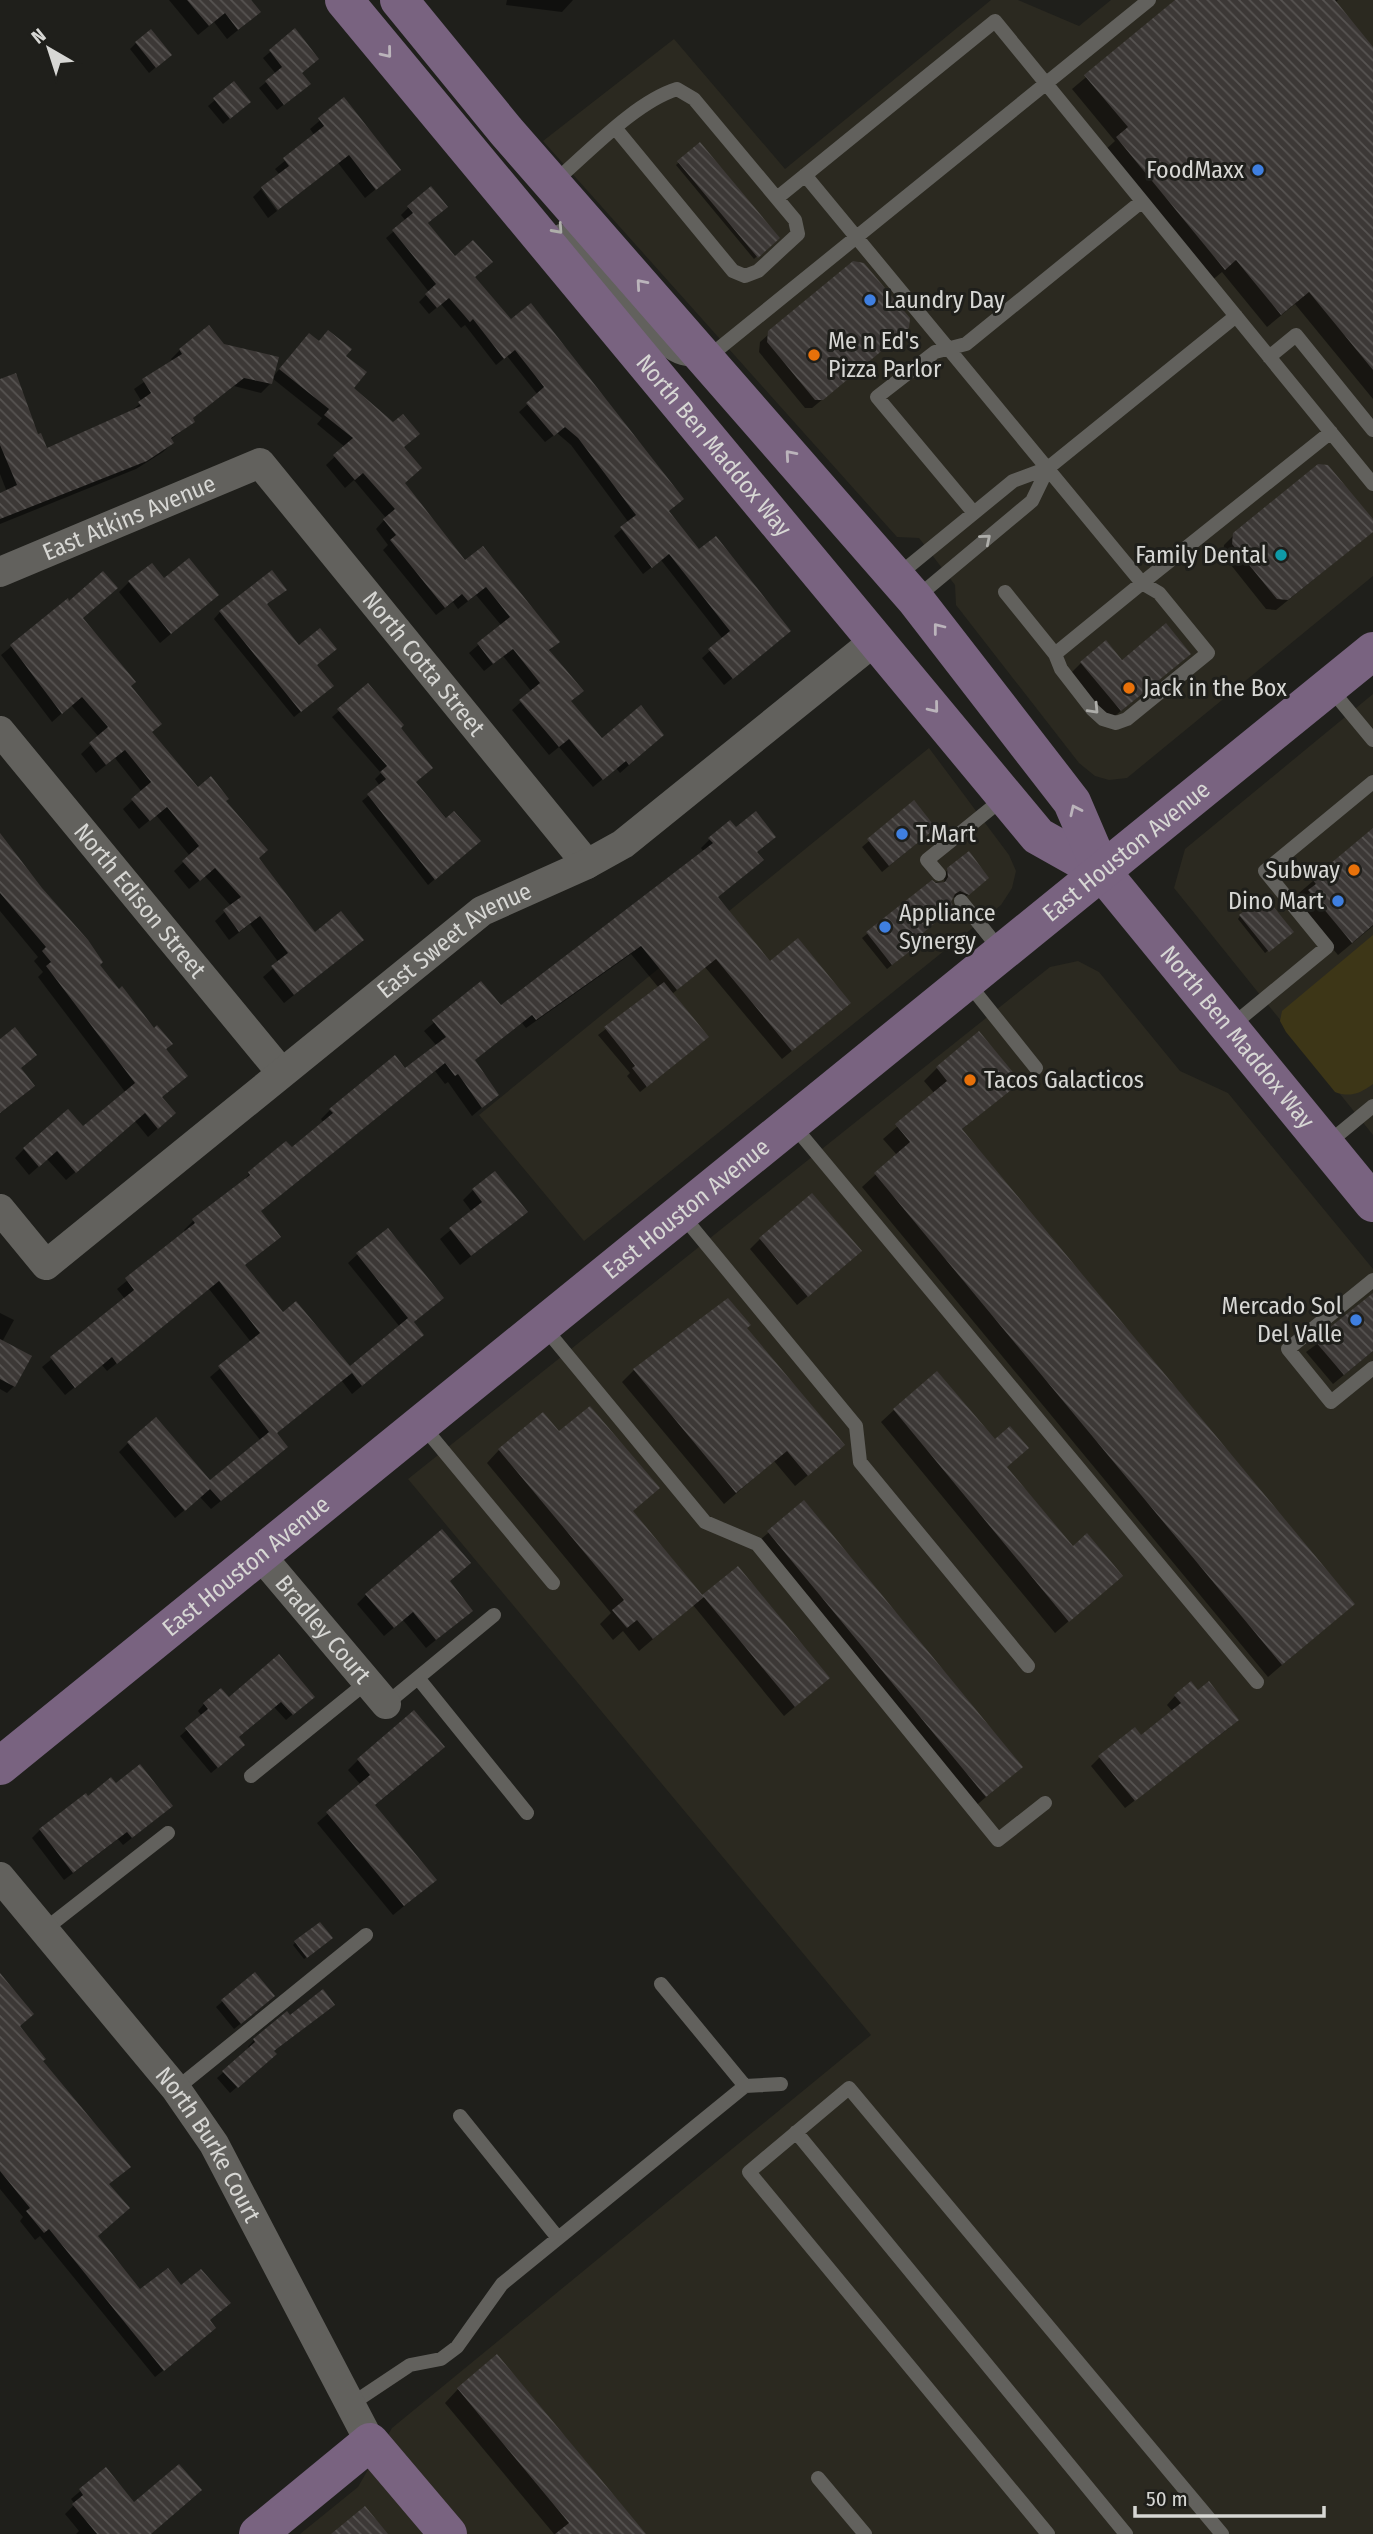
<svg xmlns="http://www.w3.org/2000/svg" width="1373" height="2534" font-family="'Fira Sans Condensed',sans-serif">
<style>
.built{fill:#2b2920}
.green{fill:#3d3617}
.shadow{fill:#0007}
.building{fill:url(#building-back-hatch)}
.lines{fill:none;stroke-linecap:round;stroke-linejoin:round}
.lane{stroke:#62615d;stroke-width:14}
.street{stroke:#62615d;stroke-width:30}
.secondary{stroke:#796380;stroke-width:38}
.oneway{stroke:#bbb4bb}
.oneway2{stroke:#aeaeaa}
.shop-dot{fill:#3f7fe0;stroke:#1f1f1b;stroke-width:2.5}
.food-dot{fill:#e8710a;stroke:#1f1f1b;stroke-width:2.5}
.culture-dot{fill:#0f9aa8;stroke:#1f1f1b;stroke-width:2.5}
.labels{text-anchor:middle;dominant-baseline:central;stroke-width:6;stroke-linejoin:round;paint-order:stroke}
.poi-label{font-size:24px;fill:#d7d7d4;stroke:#1f1f1b;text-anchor:start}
.street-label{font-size:24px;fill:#d7d7d4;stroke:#1f1f1b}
</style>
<defs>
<pattern id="building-back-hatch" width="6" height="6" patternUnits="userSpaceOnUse" patternTransform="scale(1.75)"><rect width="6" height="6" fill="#3c3836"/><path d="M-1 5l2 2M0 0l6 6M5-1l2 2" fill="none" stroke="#575452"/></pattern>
</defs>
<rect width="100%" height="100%" fill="#1f1f1b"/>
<path class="built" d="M991 0H1018L1079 26 1111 0H1373V576L1127 778 1109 780 1095 776 1079 763 956 605 955 585 919 538 897 537 543 141 674 39 785 169Z
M1373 694V1135L1174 888 1185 849Z
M929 748 1009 855 1016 871 1012 888 1001 905 584 1241 479 1115Z
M1078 961 1099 972 1180 1071 1228 1093 1373 1269V2534H300L358 2487 392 2428 871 2035 408 1479 1050 967Z"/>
<path class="green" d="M1373 935V1084C1361 1093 1350 1098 1335 1092L1286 1032 1280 1021 1282 1011Z"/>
<path class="shadow" d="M169 0H249L248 22 227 39 214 22 198 35Z
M507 0H573L562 12 506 5Z
M1178 0H1338L1335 3 1373 49V399L1295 304 1267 327 1222 272 1210 282 1103 152 1115 141 1072 89Z
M295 31 302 90 277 110 259 88 276 74 263 58Z
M136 43 163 61 149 73 130 49Z
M234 84 243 108 223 124 208 106Z
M344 100 399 170 365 198 338 163 280 175 275 169 315 136 310 129Z
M700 144 777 238 754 259 676 165Z
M261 189 277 211 268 218 253 197Z
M409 207 438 215 427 224 699 551 782 638 724 685 702 658 723 639 661 560 643 574 614 536 629 523 571 445 557 433 545 442 519 412 538 395 507 356 496 365 465 325 461 328 441 304 429 314 419 302 429 292 386 238 406 221 401 215Z
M770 333 898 337 812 408H805L759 352 760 342Z
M300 344 344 356 351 388 402 448 403 484 465 563 558 642 548 652 569 702 602 741 653 744 620 773 616 768 593 787 559 747 549 755 512 710 532 692 503 656 484 671 469 653 501 625 476 595 458 609 453 602 436 615 383 550 388 545 376 529 386 518 354 480 345 488 326 465 345 447 317 424 322 418 272 378Z
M223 345 270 384 261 393 234 386 191 419 193 422 170 440 172 443 163 452 136 469 0 524V495L7 492 0 474V381L46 450 129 413 142 402 134 389 173 362 171 359 180 350Z
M1235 534 1361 541 1276 610 1266 609 1223 555 1224 545Z
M164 581 217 595 160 643 119 592 129 582Z
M278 596 266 605 325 692 294 717 214 619 220 612Z
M67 601 129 686 151 732 198 790 224 802 257 858 314 934 352 949 284 1003 263 977 279 963 250 924 229 940 215 921 231 906 205 876 189 889 174 871 190 856 156 815 139 829 123 809 142 792 115 758 96 773 81 754 99 737 71 705 52 722 1 655Z
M1189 654 1110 720 1071 673 1081 663Z
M339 711 415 782 472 847 428 885 362 801 380 786 375 779 381 773 332 717Z
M914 803 928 834 882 872 862 847Z
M1373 830V926L1338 955 1296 905 1303 898 1299 893Z
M0 836 164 1050 161 1098 164 1123 148 1137 135 1121 66 1180 47 1159 29 1175 15 1158 24 1149 83 1129 126 1093 38 977 43 972 34 961 38 957 0 911Z
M710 839 756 853 716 898 770 963 839 1012 782 1059 705 967 672 994 700 1043 640 1092 627 1076 630 1073 598 1035 659 988 631 954 526 1028 522 1023 473 1061 497 1095 472 1116 448 1082 445 1084 435 1071 259 1212 278 1237 244 1266 283 1314 350 1369 400 1327 348 1263 358 1254 442 1298 413 1323V1344L352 1394 342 1381 275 1434 276 1456 211 1509 200 1497 175 1518 119 1452 128 1443 210 1483 261 1441 210 1377 251 1342 209 1289 107 1371 102 1365 65 1395 42 1367 125 1299 117 1289 186 1232 184 1230 193 1221 241 1184 249 1174 286 1143 292 1150 324 1123 321 1119 330 1110 395 1058 405 1070 437 1046 424 1031 481 983 500 1008 704 852 701 848Z
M948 870 982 883 963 899 952 897 915 938 914 947 887 969 862 938 932 882 945 883 943 874Z
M1240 916 1289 934 1265 953 1238 919Z
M937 1068 1018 1082 961 1130 1353 1604 1268 1677 862 1187 897 1155 883 1139 935 1094 924 1081Z
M473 1190 515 1221 460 1265 440 1239 472 1212 463 1200Z
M760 1239 850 1261 797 1305 750 1249Z
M1373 1303V1351L1333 1384 1306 1352Z
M0 1313 14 1320 2 1342 14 1386 7 1393 0 1389Z
M634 1370 831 1456 795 1486 774 1461 724 1504 622 1382Z
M894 1410 1005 1468 1072 1548 1121 1576 1055 1633 881 1422Z
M559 1433 702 1598 738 1568 818 1687 784 1716 693 1605 639 1651 623 1631 613 1640 600 1624 611 1613 487 1463 499 1450Z
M803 1503 1021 1767 972 1809 754 1545Z
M448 1582 471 1611 426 1648 403 1620 384 1636 357 1604 366 1595Z
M1175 1696 1229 1728 1125 1808 1091 1766 1099 1758 1141 1737 1173 1712 1167 1705Z
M229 1699 306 1703 286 1720 274 1707 238 1738 237 1751 211 1773 180 1736 202 1716 198 1711 204 1704Z
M433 1757 374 1806 424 1890 393 1915 317 1823 361 1785 348 1770 358 1760Z
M116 1785 162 1814 123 1845 118 1839 64 1880 32 1838 40 1830Z
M328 1940 304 1959 293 1945 295 1943Z
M0 1988 18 2027 41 2061 108 2185 96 2237 140 2292 208 2321 206 2336 155 2377 40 2236 35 2240 20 2221 23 2217 0 2189Z
M223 2001 266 2003 234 2029 216 2007Z
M326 2011 273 2052 268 2060 230 2093 217 2078 250 2049 248 2047 254 2040 289 2017Z
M458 2389 643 2534H554L445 2403Z
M105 2470 149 2534H76L79 2531 65 2514 75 2504 71 2499Z"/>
<path class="building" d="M187 0H251L261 12 238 30 225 13 209 26Z
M1175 0H1335L1373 47V370L1309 292 1281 315 1236 260 1225 270 1116 137 1128 127 1084 75Z
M295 28 319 59 302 73 311 84 284 105 265 81 282 67 269 50Z
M151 29 172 55 156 68 135 42Z
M234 81 251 102 230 119 213 98Z
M344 97 401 170 376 190 349 155 278 210 261 187 289 166 283 158 324 126 318 118Z
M700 142 780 238 758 258 677 161Z
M431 186 448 207 428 223 455 256 473 240 493 262 475 277 511 319 531 303 684 499 669 511 699 549 716 536 791 631 733 679 708 649 730 631 669 554 652 568 620 527 636 515 578 438 565 427 554 436 526 403 544 387 515 350 504 359 473 319 470 322 449 298 437 308 425 294 436 284 392 230 413 213 407 206Z
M853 261 864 263 910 318 909 328 823 400H815L767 342 768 331Z
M209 325 224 344 279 357 272 384 244 378 193 418 195 422 171 438 174 443 147 461 0 519V493L17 485 0 445V379L16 373 38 434 41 433 47 448 141 406 138 402 151 393 142 379 182 354 179 349Z
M328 330 352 349 346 356 367 372 354 388 393 422 403 414 420 434 404 447 422 468 405 483 465 560 483 546 560 642 549 650 584 691 571 701 602 738 641 705 664 735 629 765 626 761 603 780 569 739 559 747 519 700 540 683 513 649 493 664 477 643 510 617 486 587 468 601 462 594 445 608 390 540 396 535 383 519 395 509 363 473 355 480 333 455 353 438 324 415 329 409 279 369 309 333 319 341Z
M1318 464 1328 465 1373 519V532L1288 600 1277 599 1232 544 1233 533Z
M189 558 219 595 171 634 128 581 152 563 164 578Z
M272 570 287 590 267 604 299 645 320 628 337 649 317 665 334 686 301 712 219 611Z
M103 571 118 588 83 618 136 682 131 686 162 724 152 732 198 787 211 776 229 799 226 801 268 850 259 858 315 932 341 911 364 940 294 995 271 966 288 953 260 916 239 932 223 910 241 897 215 868 200 881 182 861 199 846 167 807 150 821 131 799 151 782 125 750 106 765 89 743 108 727 82 697 62 714 10 645 68 598 69 601Z
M1166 623 1191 654 1121 711 1080 662 1106 640 1122 660Z
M368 683 404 725 401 728 433 768 416 782 446 818 454 811 481 841 435 880 367 794 386 779 380 772 387 766 337 709Z
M914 800 936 828 889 866 867 839Z
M756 811 776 837 757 852 764 860 718 897 770 961 798 938 851 1003 792 1051 716 959 677 990 641 946 536 1020 532 1015 475 1060 499 1095 482 1108 458 1074 455 1076 445 1063 261 1211 281 1237 245 1265 283 1312 296 1301 350 1366 408 1318 356 1253 388 1228 444 1298 414 1322 424 1335 362 1386 352 1373 277 1433 288 1447 221 1501 210 1489 185 1511 127 1442 156 1417 210 1480 269 1432 218 1366 260 1333 219 1281 117 1364 112 1357 75 1388 50 1357 134 1290 125 1278 195 1223 192 1219 250 1175 248 1172 286 1141 292 1147 333 1113 329 1109 395 1055 405 1068 446 1037 432 1020 481 981 501 1005 713 843 708 838 730 820 736 827Z
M1373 828V925L1352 943 1308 890 1316 884 1312 879Z
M0 833 42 888 88 940 103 962 100 965 119 989 122 986 154 1028 157 1025 173 1044 166 1049 188 1076 162 1097 176 1113 158 1129 145 1113 76 1173 57 1151 39 1167 23 1148 68 1109 83 1126 135 1083 46 966 51 962 42 951 46 947 0 893Z
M969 851 989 878 969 895 960 891 955 894 951 902 954 907 917 938 921 943 892 965 866 932 932 880 936 883 945 882 948 877 947 868Z
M1264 895 1294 932 1269 952 1239 915Z
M664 982 709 1037 647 1087 632 1068 635 1066 604 1027Z
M15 1027 37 1055 21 1068 35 1086 0 1113V1039Z
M979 1031 1021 1082 962 1129 1355 1604 1282 1665 874 1173 910 1142 895 1124 947 1081 936 1067Z
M495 1171 528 1212 471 1256 449 1228 482 1202 472 1189Z
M812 1193 862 1251 808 1297 759 1238Z
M1373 1293V1351L1344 1375 1314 1340Z
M728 1298 751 1325 747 1328 845 1445 808 1476 787 1451 736 1493 633 1369Z
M0 1339 32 1356 15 1387 0 1379Z
M937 1371 995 1439 1010 1426 1029 1448 1007 1467 1073 1546 1087 1533 1123 1576 1069 1622 893 1409Z
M590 1406 660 1488 633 1511 704 1597 653 1639 637 1620 627 1628 612 1610 624 1600 498 1449 543 1412 559 1431Z
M804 1500 1023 1767 986 1797 767 1531Z
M442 1529 471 1563 450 1581 473 1611 436 1640 413 1612 394 1628 365 1594Z
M738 1566 830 1678 795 1707 702 1595Z
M279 1654 315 1697 293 1715 281 1702 239 1737 245 1745 218 1768 185 1728 208 1709 203 1703 221 1688 229 1697Z
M1191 1681 1198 1690 1209 1681 1239 1720 1135 1801 1098 1756 1135 1727 1141 1735 1181 1703 1174 1695Z
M414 1710 445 1747 375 1805 437 1880 404 1906 326 1812 370 1775 357 1759Z
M140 1764 173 1806 132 1838 127 1832 73 1873 39 1829 86 1793 88 1796 111 1777 116 1783Z
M320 1922 333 1938 307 1958 294 1941Z
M255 1972 275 1996 241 2024 221 2000Z
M0 1973 34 2014 20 2026 46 2059 43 2061 131 2167 109 2184 130 2208 98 2236 140 2289 168 2268 181 2285 201 2269 231 2303 210 2320 216 2328 164 2371 49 2229 44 2233 26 2211 30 2208 0 2171Z
M323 1989 335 2005 274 2051 277 2054 238 2088 222 2071 255 2042 253 2039 287 2011 290 2015Z
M497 2354 646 2534H555L569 2523 457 2388Z
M179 2464 202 2490 151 2534H97L72 2504 83 2495 79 2489 106 2467 134 2502Z
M365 2506 388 2534H331Z"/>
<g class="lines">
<path class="lane" d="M805 175 1142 583 1331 432
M554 182C588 153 635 102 677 89L694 99 795 220 798 234 758 271 745 276 733 271 616 129
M777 198 995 21 1373 484
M560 231 661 346C676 358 687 362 706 359L1149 0
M1269 357 1296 335 1373 430
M974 513 877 397 935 352 966 344 1141 202
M897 576 1013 481 1048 468 1236 316
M1005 592 1055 654 1061 669 1092 709 1103 719 1116 723 1127 719 1208 653 1159 593 1142 583 1055 654
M916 598 1032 501 1048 468
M1329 687 1373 740
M939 874 927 860 1005 797
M961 901 1002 952
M968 983 1036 1068
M1230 1027 1327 947 1265 871 1373 782
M793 1125 1257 1682
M1328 1143 1373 1106
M682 1215 856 1426 860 1462 1028 1666
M1373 1280 1288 1349 1331 1402 1373 1368
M544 1327 705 1522 757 1544 998 1840 1045 1803
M422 1425 553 1583
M418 1678 527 1813
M386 1704 494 1615
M251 1776 367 1682
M44 1930 168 1833
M661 1984 745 2086
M176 2089 366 1935
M460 2116 558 2238
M796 2132 1126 2534
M350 2405 410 2365 441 2359 457 2347 502 2284 745 2086 781 2084
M818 2478 865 2534
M1048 2534 749 2172 849 2088 1222 2534"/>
<g class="street">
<path id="s1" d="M0 572 260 463 587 864"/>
<path id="s2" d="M0 731 281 1072"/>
<path id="s3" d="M0 1209 46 1265 482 911 587 864 623 844 877 639"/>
<path id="s4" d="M261 1556 386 1704"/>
<path id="s5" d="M0 1877 176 2089 214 2144 370 2442"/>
</g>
<g class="secondary">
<path id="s6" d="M344 0 1033 830 1038 836 1102 872"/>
<path id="s7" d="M399 0 506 131 915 599 1072 802 1102 872 1373 1203"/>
<path id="s8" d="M0 1766 1373 651"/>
<path d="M258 2534 370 2442 448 2534"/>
</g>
</g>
<defs><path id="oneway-chevron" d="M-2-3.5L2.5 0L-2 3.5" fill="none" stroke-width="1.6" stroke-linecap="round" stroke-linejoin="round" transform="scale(1.75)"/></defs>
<g class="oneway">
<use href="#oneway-chevron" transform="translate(387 53) rotate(51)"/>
<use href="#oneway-chevron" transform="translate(641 284) rotate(-131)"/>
<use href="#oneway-chevron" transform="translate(790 455) rotate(-131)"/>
<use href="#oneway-chevron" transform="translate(938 628) rotate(-128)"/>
<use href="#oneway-chevron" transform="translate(934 708) rotate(51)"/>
<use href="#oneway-chevron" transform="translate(1075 810) rotate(-115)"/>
</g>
<g class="oneway2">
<use href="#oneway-chevron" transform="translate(558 229) rotate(48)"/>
<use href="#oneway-chevron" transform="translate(986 539) rotate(-40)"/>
<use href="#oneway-chevron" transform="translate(1094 709) rotate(47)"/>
</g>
<g class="shop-dot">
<circle cx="1258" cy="170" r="7"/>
<circle cx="870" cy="300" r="7"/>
<circle cx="902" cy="834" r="7"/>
<circle cx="1338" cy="901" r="7"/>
<circle cx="885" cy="927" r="7"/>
<circle cx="1356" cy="1320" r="7"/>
</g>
<g class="food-dot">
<circle cx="814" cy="355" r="7"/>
<circle cx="1129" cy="688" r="7"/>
<circle cx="1354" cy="870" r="7"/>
<circle cx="970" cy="1080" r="7"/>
</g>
<circle class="culture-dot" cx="1281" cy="555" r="7"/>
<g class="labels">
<g class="poi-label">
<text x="1244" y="170" text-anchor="end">FoodMaxx</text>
<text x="884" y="300">Laundry Day</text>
<text x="828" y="341">Me n Ed's<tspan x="828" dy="28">Pizza Parlor</tspan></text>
<text x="1267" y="555" text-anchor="end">Family Dental</text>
<text x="1143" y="688">Jack in the Box</text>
<text x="916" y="834">T.Mart</text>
<text x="1340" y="870" text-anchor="end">Subway</text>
<text x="1324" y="901" text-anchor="end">Dino Mart</text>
<text x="899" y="913">Appliance<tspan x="899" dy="28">Synergy</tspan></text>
<text x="984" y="1080">Tacos Galacticos</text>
<text x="1342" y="1306" text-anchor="end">Mercado Sol<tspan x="1342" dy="28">Del Valle</tspan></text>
</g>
<g class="street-label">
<text stroke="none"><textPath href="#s6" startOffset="579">North Ben Maddox Way</textPath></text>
<text stroke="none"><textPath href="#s1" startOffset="140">East Atkins Avenue</textPath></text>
<text stroke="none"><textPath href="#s1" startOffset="541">North Cotta Street</textPath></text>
<text stroke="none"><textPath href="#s8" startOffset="1451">East Houston Avenue</textPath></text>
<text stroke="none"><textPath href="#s2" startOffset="220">North Edison Street</textPath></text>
<text stroke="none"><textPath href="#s3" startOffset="595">East Sweet Avenue</textPath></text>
<text stroke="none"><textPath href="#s7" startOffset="1337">North Ben Maddox Way</textPath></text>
<text stroke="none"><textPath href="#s8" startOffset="884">East Houston Avenue</textPath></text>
<text stroke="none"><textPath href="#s8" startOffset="317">East Houston Avenue</textPath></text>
<text stroke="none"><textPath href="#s4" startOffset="96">Bradley Court</textPath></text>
<text stroke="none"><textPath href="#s5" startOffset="340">North Burke Court</textPath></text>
</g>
</g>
<g transform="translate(49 49) rotate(321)" stroke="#1f1f1b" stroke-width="5" paint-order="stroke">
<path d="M0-5L12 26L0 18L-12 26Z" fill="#d7d7d4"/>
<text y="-10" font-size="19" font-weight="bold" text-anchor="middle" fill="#d7d7d4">N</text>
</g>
<path d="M1135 2506v10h189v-10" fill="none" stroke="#d7d7d4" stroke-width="3.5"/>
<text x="1146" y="2506" font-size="21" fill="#d7d7d4" stroke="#1f1f1b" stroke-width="5" paint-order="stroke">50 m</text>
</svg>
